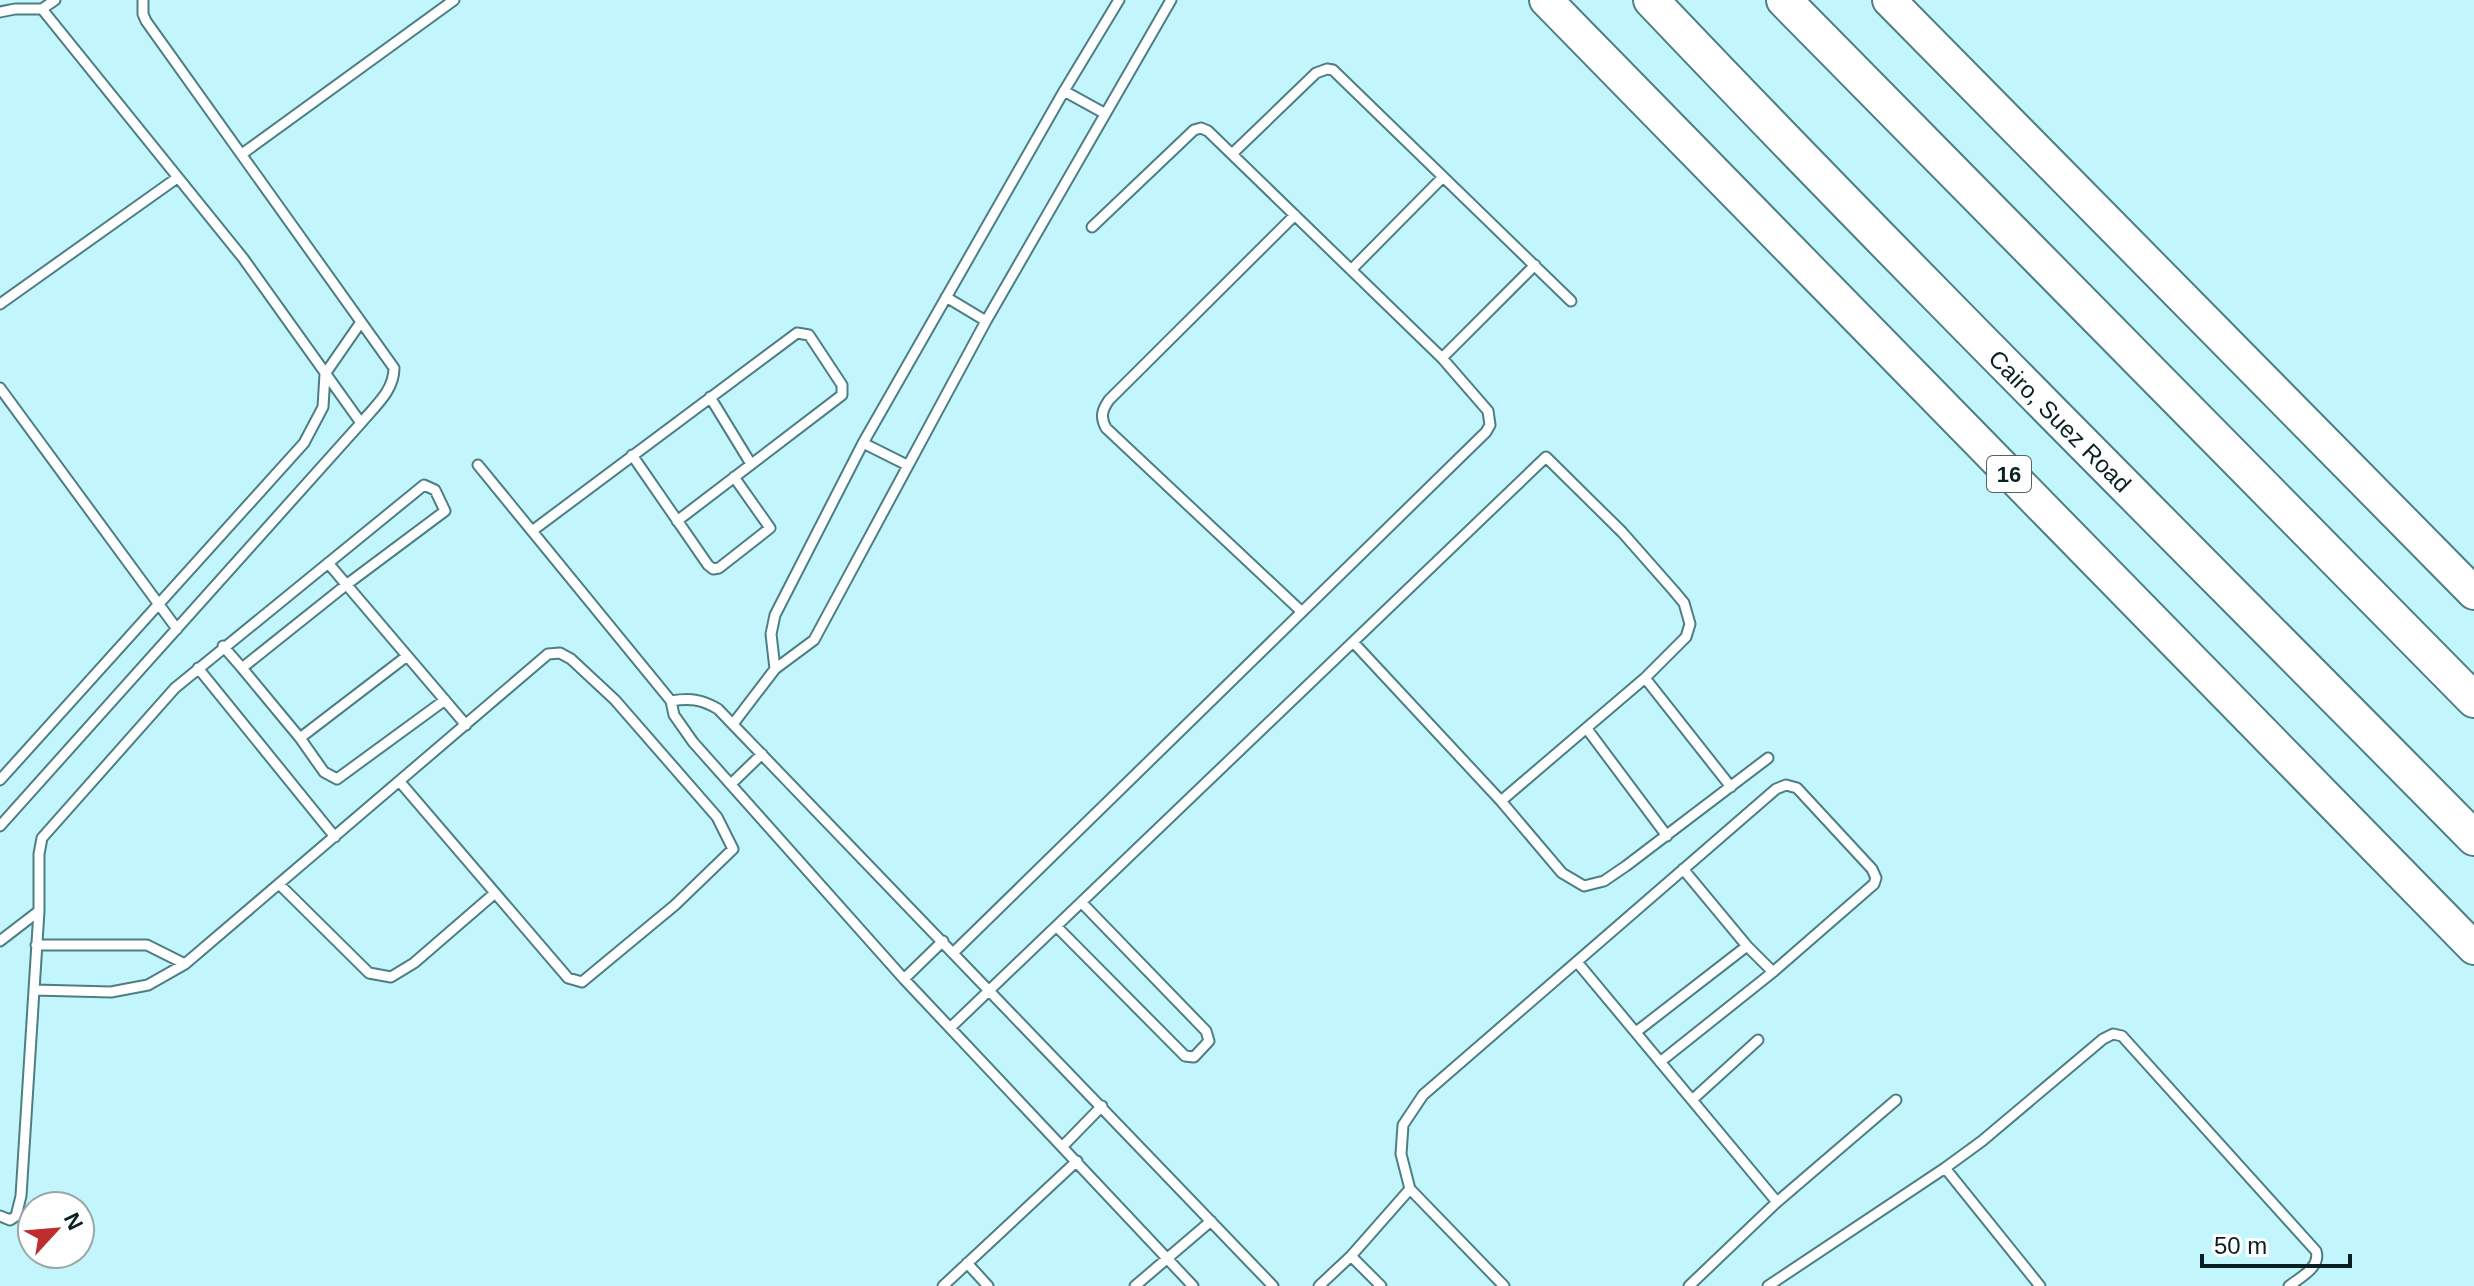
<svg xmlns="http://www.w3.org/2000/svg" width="2474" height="1286" font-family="Arial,sans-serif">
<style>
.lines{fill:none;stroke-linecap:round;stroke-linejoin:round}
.service-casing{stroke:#4d7e84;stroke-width:13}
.trunk-casing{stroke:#4d7e84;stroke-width:36}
.motorway-casing{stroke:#4d7e84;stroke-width:38}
.service{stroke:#fff;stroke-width:9}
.trunk{stroke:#fff;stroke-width:32}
.motorway{stroke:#fff;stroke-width:34}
.labels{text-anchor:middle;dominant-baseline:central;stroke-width:7;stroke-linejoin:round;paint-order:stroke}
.shield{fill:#fff;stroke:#546364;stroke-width:2}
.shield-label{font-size:22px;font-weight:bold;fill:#0b2022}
.street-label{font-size:24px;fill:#0b2022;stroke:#fff}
</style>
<rect width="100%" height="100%" fill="#c2f6fc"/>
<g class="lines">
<defs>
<path id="service" d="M42 9 55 0
M0 12 15 9H42L243 258 361 423
M1064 91 1104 113
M1233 153 1316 73 1327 69 1333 70 1571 301
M242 154 454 0
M1295 215 1109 400C1102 410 1100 417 1106 428L1302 612
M1351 270 1443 177
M946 297 986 321
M0 304 177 178
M1442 358 1535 265
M0 388 177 629
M710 397 751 464
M863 443 907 465
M632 455 708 565 713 569 719 568 770 528 734 477
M478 465 671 701 674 715 693 742 904 979 1193 1286
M532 531 797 333 809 335 842 385V395L677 521
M328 563 466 725
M1353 642 1501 801 1562 873 1584 886 1604 881 1626 866 1768 758
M198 668 335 837
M242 668 300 738 324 772 337 779 445 700
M775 669 771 634 775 615 863 443 1064 91 1119 0
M1645 678 1731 787
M671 701C690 698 701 699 718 709L1273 1286
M733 724 775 669 814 640 986 321 1171 0
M1587 729 1667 836
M300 738 407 656
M0 780 304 443 323 407 325 374 361 322
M731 784 762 754
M0 826 361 423C375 406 394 391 394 368L146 21 143 14V0
M1683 869 1747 946 1773 972
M279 884 369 973 391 977 414 963 495 893
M1057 927 1185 1056 1194 1057 1209 1041 1206 1031 1082 903
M0 941 39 911
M36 945H147L185 964
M954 952 1486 432 1490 425 1488 411 1442 358 1208 131 1201 128 1194 130 1092 227
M1577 962 1777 1202
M904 979 943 941
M34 990 111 992 148 985 185 964 548 654 560 653 571 659 615 700 717 817 733 849 675 905 582 982 568 978 400 782
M950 1028 1546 457 1622 532 1674 591 1684 603 1690 624 1686 637 1645 678 1501 801
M1636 1032 1747 946
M1692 1100 1758 1040
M1063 1146 1102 1106
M1945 1168 2040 1286
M1410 1189 1504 1286
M0 1216 10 1220 16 1216 21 1196 39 911V854L42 838 175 688 424 485 435 490 445 511 346 585 242 668 223 646
M1351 1256 1381 1286
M967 1263 988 1286
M943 1286 1077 1161
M1135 1286 1211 1221
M1319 1286 1351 1256 1410 1189 1401 1154 1403 1125 1423 1095 1776 789 1786 785 1797 788 1872 869 1876 878 1874 884 1773 972 1660 1062
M1689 1286 1777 1202 1896 1100
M1768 1286 1945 1168 1982 1141 2103 1039 2113 1034 2122 1036 2316 1251C2321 1267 2301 1277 2289 1286"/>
<path id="trunk" d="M1546 0 2474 948
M1889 0 2474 593"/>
<path id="motorway" d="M1651 0C1921 284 2199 559 2474 838
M1784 0 2474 700"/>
</defs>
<use href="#service" class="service-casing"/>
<use href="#trunk" class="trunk-casing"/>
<use href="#motorway" class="motorway-casing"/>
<use href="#service" class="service"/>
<use href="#trunk" class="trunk"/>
<use href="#motorway" class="motorway"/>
</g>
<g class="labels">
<rect class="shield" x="1987" y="456" width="44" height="36" rx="6"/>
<g class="shield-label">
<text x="2009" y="474">16</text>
</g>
<g class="street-label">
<text transform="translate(2060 421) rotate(45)">Cairo, Suez Road</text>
</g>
</g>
<g transform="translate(56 1230) rotate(64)"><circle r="38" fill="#ffffff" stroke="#9da6a7" stroke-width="2"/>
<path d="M0-6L14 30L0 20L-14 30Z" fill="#bd2e2f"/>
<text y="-12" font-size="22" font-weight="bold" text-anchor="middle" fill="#0b2022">N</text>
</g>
<path d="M2202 1254v12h148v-12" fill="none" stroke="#0b2022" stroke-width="4"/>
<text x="2214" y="1254" font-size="24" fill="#0b2022" stroke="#ffffff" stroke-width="6" paint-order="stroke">50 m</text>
</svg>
